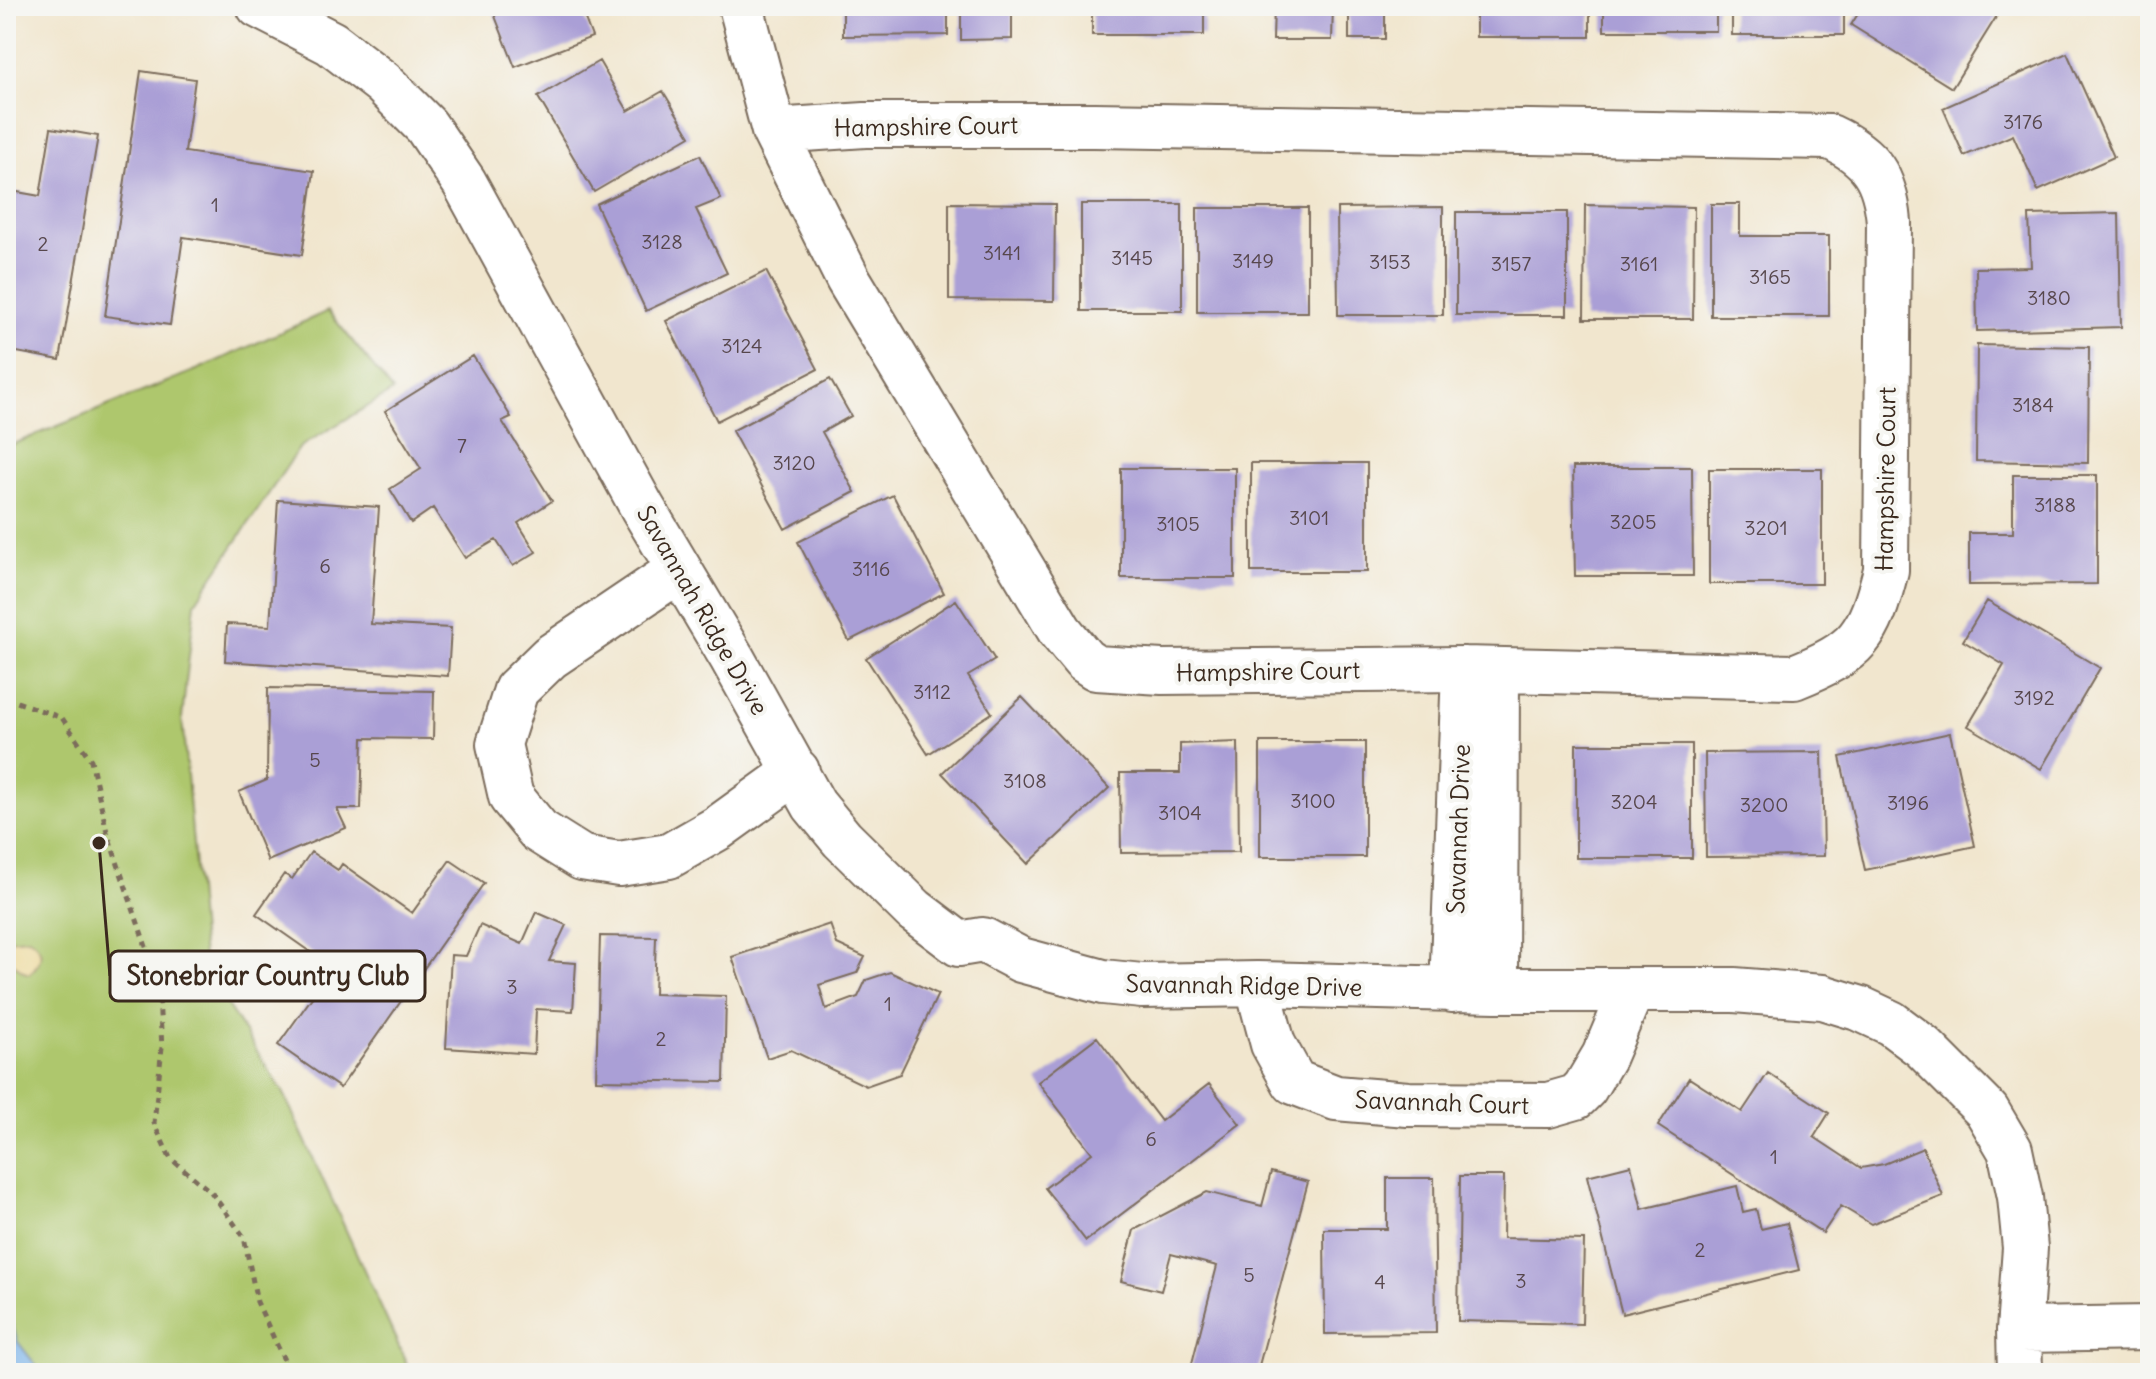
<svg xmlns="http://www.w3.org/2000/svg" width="2156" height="1379" font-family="Delius,sans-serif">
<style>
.green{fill:#aec76d;stroke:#747846;stroke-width:2}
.sand{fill:#eeda9e;stroke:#94825e;stroke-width:2}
.water{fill:#79b2ea;stroke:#5a6e84;stroke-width:2}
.building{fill:#aa9fd6}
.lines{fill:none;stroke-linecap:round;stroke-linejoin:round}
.minor-casing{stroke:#7b6c5c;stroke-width:48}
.path{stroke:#7b6c5c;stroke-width:5;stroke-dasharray:6 6;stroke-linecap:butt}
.minor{stroke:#fff;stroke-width:44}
.labels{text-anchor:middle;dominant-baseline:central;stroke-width:8;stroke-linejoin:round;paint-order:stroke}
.number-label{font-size:20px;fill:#57474c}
.street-label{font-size:24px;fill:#3b2a1e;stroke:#f6f6f2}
.leader{fill:none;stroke:#3b2a1e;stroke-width:3}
.callout-dot{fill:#3b2a1e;stroke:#f6f6f2;stroke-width:3}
.callout{fill:#f6f6f2;stroke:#3b2a1e;stroke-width:3}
.callout-label{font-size:26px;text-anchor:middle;font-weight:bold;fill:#3b2a1e}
</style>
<rect width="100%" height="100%" fill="#f6f6f2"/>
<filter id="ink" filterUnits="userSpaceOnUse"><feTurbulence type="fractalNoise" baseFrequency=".0125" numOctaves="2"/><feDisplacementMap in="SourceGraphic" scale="16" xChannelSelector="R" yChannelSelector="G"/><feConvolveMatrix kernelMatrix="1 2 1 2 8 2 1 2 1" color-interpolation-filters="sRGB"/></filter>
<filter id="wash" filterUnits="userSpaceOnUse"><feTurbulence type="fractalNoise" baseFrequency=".006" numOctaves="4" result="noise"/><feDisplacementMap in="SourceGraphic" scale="32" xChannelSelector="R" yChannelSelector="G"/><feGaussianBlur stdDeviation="1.8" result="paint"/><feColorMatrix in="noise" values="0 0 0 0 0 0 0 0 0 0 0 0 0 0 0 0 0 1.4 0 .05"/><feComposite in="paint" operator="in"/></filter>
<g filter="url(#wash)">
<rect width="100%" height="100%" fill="#f1e6ce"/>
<path class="green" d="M328 311 393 391 300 447 195 603 182 718 204 969 283 1092 411 1373H6V447L199 369Z"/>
<path class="sand" d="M29 938C46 949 43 962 29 974 18 971 16 962 6 958V940Z"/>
<path class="water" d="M6 1304 18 1342 42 1373H6Z"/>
<g id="blocks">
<path class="building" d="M491 6H580L592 37 515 67Z
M843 6H948V35L843 36Z
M961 6H1012V39L961 40Z
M1092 6H1204V35H1092Z
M1274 6H1333L1332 40H1273Z
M1349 6H1385V39H1349Z
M1476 6H1590V37H1476Z
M1604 6H1716V31H1604Z
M1732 6H1844V35H1732Z
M1863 6H2003L1952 88 1851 25Z
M2067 53 2114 157 2038 191 2013 135 1964 156 1943 108Z
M599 61 628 111 663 91 690 136 594 192 538 97Z
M141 71 195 79 185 152 314 171 302 255 183 237 170 325 105 316Z
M51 128 98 136 60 360 6 350V316L10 291 6 290V190L40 196Z
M700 155 721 199 696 209 727 273 646 311 596 204Z
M949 203 1055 204 1054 301 949 300Z
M1081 204H1182V311H1081Z
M1711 204H1740V236H1829V316H1711Z
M1585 205 1694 207 1693 319H1584Z
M1443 207V315H1338L1337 208Z
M1197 208H1308V312H1197Z
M1456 212H1567V315H1456Z
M2119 213 2121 327 1977 331 1976 268 2031 267 2029 215Z
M766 271 818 369 717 421 666 321Z
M1977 345 2089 347 2088 463 1976 461Z
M473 356 511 417 502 421 552 501 518 523 536 552 513 566 496 540 465 558 433 508 411 523 390 489 421 469 385 411Z
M830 379 851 416 822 432 855 492 785 529 732 431Z
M1251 463H1367V572H1251Z
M1573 467H1692L1693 576H1575Z
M1121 468H1235V578H1121Z
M1709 469H1822V584H1709Z
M2013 475H2097V584L1969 585V533H2013Z
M893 495 944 593 849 641 798 542Z
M278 500 379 507 371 624 451 628 448 676 225 661 227 624 270 626Z
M956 600 995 660 968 676 992 713 928 754 866 658Z
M1987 601 2100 668 2041 769 1968 726 2004 665 1963 641Z
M268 688 434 691 433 739 363 738 361 809H337L346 828 268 861 239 792 267 780Z
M1022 697 1109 788 1028 864 942 773Z
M1950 733 1975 846 1865 870 1840 757Z
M1238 742 1239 852 1121 853 1120 773H1180V744Z
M1260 742H1365V857H1260Z
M1576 744H1692V858H1576Z
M1822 752 1824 856 1706 857 1705 753Z
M311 852 338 870 342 864 412 913 450 860 484 883 340 1088 278 1045 333 968 256 914 284 874 292 879Z
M536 912 566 925 549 961 576 963 573 1011 536 1009 534 1054 446 1048 451 955 466 956 480 925 522 944Z
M830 924 837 944 865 957 857 973 819 985 826 1009 858 997 866 980 890 972 938 994 900 1074 866 1086 791 1050 767 1058 732 957Z
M600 936 656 937 654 994 726 996 724 1082 596 1080Z
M1097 1037 1161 1121 1209 1084 1240 1124 1086 1241 1045 1188 1092 1153 1038 1082Z
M1768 1073 1829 1113 1814 1137 1861 1168 1884 1164 1923 1148 1943 1196 1871 1224 1841 1206 1823 1233 1658 1126 1689 1078 1742 1112Z
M1631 1165 1642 1209 1737 1186 1743 1212 1756 1209 1761 1229 1787 1223 1799 1270 1622 1314 1587 1176Z
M1271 1172 1308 1182 1257 1373 1190 1371 1217 1266 1171 1254 1161 1291 1121 1281 1134 1230 1207 1192 1262 1206Z
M1460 1176H1504L1503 1238 1584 1240 1582 1324 1458 1321Z
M1387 1178H1434L1436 1333 1325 1334 1324 1229H1387Z"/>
</g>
</g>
<g filter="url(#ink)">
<use href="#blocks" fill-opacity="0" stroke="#7b6c5c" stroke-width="2"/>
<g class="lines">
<defs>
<path id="minor" d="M259 6 331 43 383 83 426 126 464 182 642 507 732 658 814 805 842 839 914 910 959 944 983 940 1021 960 1103 982 1142 986 1257 984 1496 990H1734L1822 997 1861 1009 1891 1023 1923 1047 1987 1111 2010 1150 2020 1197 2025 1248 2019 1330 2020 1373
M741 6 774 131 848 279 1060 631 1084 660 1096 668 1162 672 1464 669 1794 677C1859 651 1869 637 1886 570L1889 222C1885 177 1871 156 1830 137L1094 125H865L774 131
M679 570 550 657 516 690 499 744 511 797 539 831 582 858 619 864 669 856 718 828 797 771
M1257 984 1273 1044 1294 1082 1336 1098 1408 1104 1548 1105 1576 1097 1585 1088 1604 1056 1632 990
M1452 990 1464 669
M1496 990 1497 670
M2019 1330 2150 1328"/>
</defs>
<use href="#minor" class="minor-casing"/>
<path class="path" d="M6 698 62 718 91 760 107 832 158 982 162 1047 154 1123 170 1158 211 1192 244 1237 257 1302 290 1373"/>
<use href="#minor" class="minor"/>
</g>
</g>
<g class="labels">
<g class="number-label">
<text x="2023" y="121">3176</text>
<text x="215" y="204">1</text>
<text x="662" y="241">3128</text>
<text x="43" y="243">2</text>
<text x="1002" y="252">3141</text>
<text x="1132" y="257">3145</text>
<text x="1253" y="260">3149</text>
<text x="1390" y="261">3153</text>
<text x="1511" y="263">3157</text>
<text x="1639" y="263">3161</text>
<text x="1770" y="276">3165</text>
<text x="2049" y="297">3180</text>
<text x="742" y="345">3124</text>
<text x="2033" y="404">3184</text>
<text x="462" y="445">7</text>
<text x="794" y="462">3120</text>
<text x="2055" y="504">3188</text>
<text x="1309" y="517">3101</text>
<text x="1633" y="521">3205</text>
<text x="1178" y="523">3105</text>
<text x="1766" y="527">3201</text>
<text x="325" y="565">6</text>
<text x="871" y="568">3116</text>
<text x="932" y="691">3112</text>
<text x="2034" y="697">3192</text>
<text x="315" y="759">5</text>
<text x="1025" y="780">3108</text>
<text x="1313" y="800">3100</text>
<text x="1634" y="801">3204</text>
<text x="1908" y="802">3196</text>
<text x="1764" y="804">3200</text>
<text x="1180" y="812">3104</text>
<text x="512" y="986">3</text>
<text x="888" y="1003">1</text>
<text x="661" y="1038">2</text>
<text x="1151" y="1138">6</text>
<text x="1774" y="1156">1</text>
<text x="1700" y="1249">2</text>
<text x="1249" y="1274">5</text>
<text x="1521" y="1280">3</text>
<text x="1380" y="1281">4</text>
</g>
<g class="street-label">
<text transform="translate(926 126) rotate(-1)">Hampshire Court</text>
<text transform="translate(1885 479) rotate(-89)">Hampshire Court</text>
<text transform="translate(703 610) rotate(60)">Savannah Ridge Drive</text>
<text transform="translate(1268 671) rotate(-1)">Hampshire Court</text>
<text transform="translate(1458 829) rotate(-88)">Savannah Drive</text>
<text transform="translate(1244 985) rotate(1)">Savannah Ridge Drive</text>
<text transform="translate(1442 1102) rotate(2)">Savannah Court</text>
</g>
</g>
<path class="leader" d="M99 843L110 976"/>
<circle class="callout-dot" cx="99" cy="843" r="8"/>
<rect class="callout" x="110" y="951" width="315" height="50" rx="8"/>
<g class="callout-label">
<text x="268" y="985">Stonebriar Country Club</text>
</g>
<rect width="2156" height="1379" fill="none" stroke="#f6f6f2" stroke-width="32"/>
</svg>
